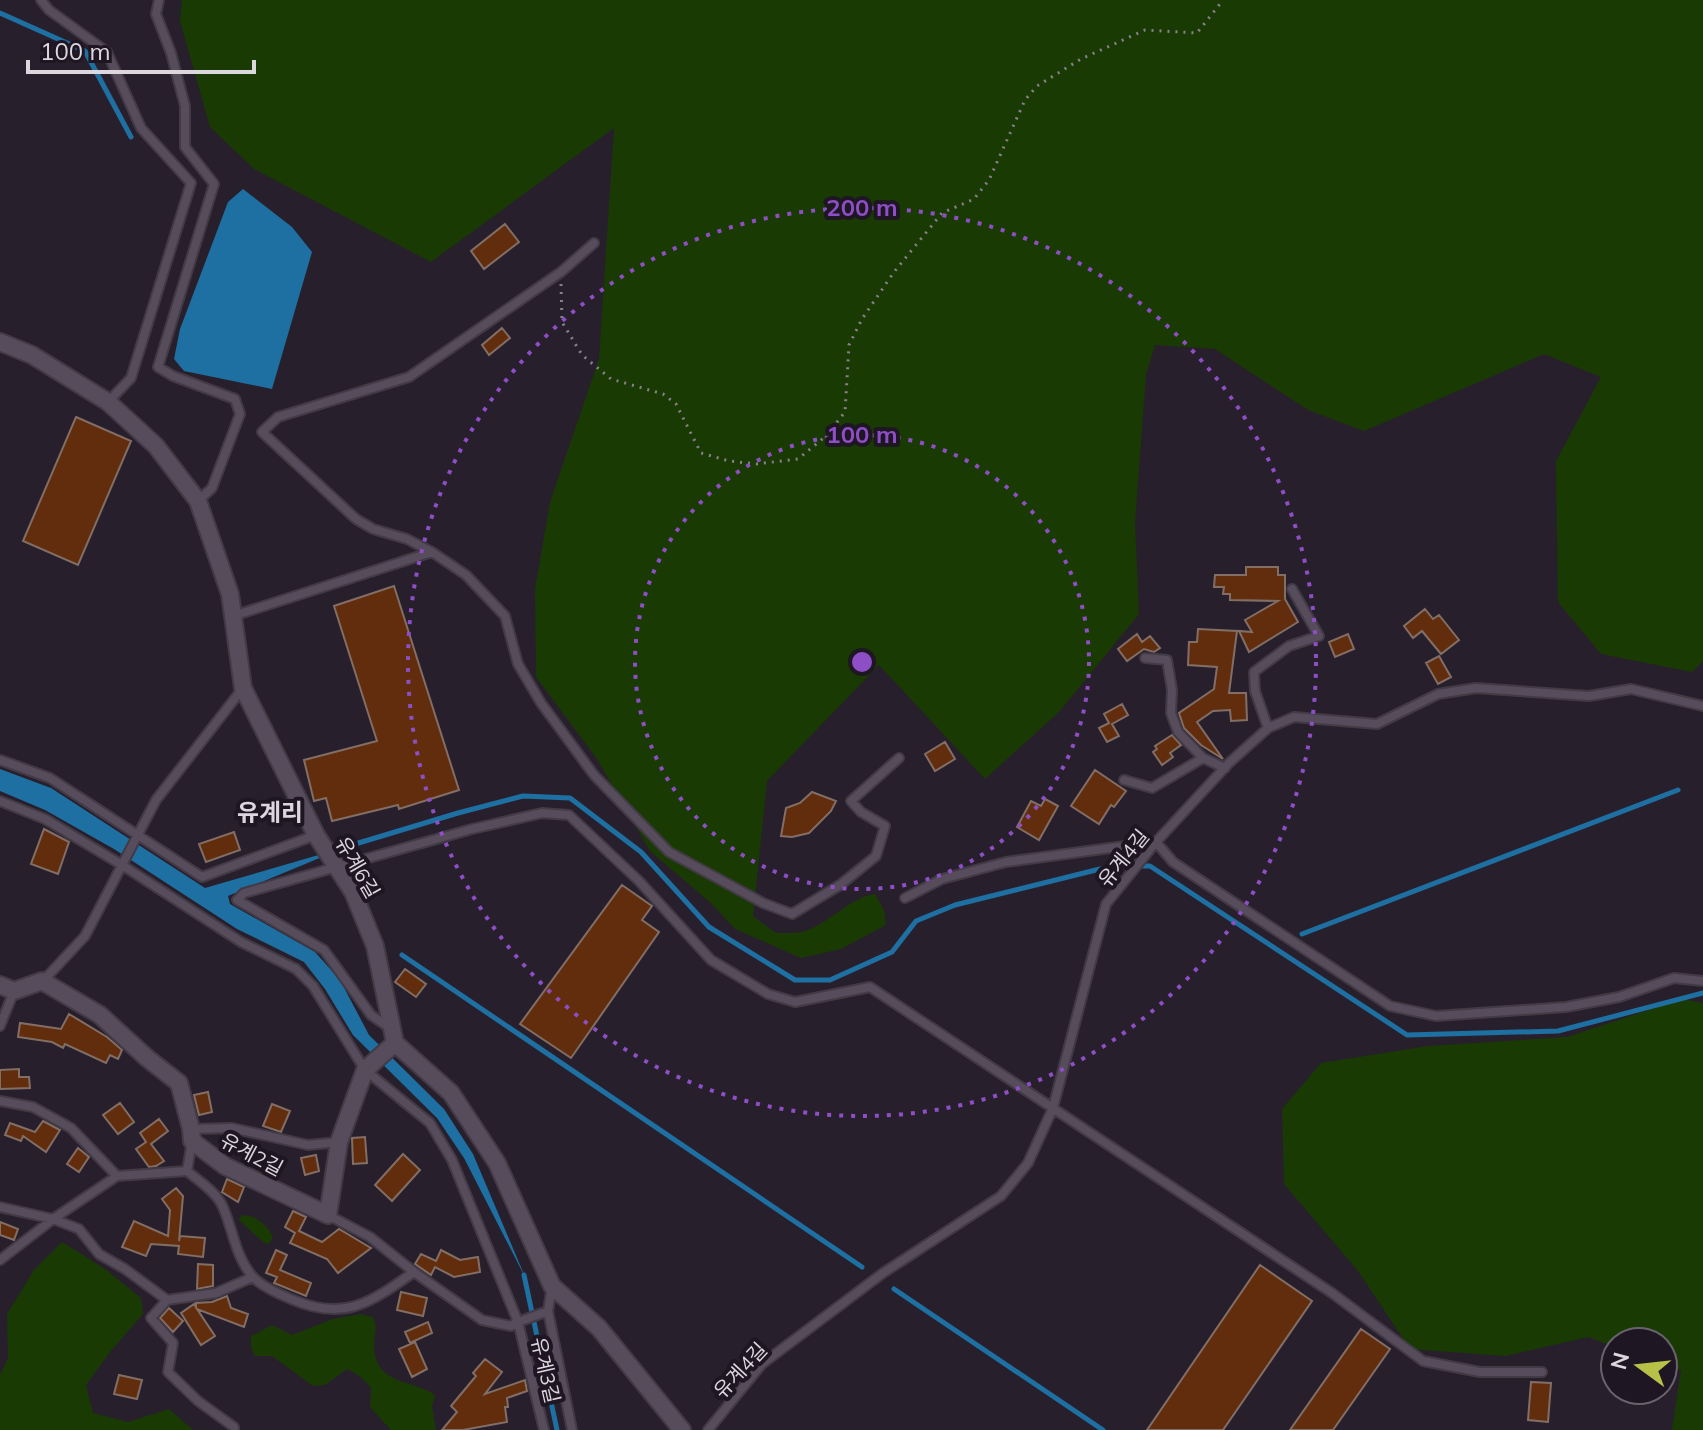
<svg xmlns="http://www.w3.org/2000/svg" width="1703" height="1430" font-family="Mulish,'Noto Sans KR',sans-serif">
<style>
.green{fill:#1a3a03}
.water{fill:#1e70a2}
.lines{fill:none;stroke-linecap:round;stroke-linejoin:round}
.stream{stroke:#1e70a2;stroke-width:5}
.building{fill:#612d0d;stroke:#826e65;stroke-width:2}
.lane-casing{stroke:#423a45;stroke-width:12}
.street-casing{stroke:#423a45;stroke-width:20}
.path{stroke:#88818c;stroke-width:3;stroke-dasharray:2 6;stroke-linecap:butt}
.lane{stroke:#564c5c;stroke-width:8}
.street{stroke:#564c5c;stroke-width:16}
.ring{fill:none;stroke:#8e4ec5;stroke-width:4;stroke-dasharray:4 8}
.labels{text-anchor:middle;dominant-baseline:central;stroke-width:8;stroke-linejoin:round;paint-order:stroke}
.street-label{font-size:20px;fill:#dcd6df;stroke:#1e1623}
.quarter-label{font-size:24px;font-weight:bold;fill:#dcd6df;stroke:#1e1623}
.centre{fill:#8e4ec5;stroke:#1e1623;stroke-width:4}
.ring-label{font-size:24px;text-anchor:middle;font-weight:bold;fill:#8e4ec5;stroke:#1e1623;stroke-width:8;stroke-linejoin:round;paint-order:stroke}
</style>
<rect width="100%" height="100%" fill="#281f2d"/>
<path class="green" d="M182 0H1703V661L1692 672 1601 654 1558 602 1556 461 1601 377 1544 354 1364 431 1308 410 1215 349 1155 345 1146 374 1135 523 1139 614 1059 712 985 779 879 665 767 781 753 916 776 933C786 933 798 934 808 930 831 921 850 898 875 894L884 910 886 925 841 949 801 958 735 929 713 905 650 851 597 759 536 677 535 589 550 502 599 359 614 128 431 262 254 169 210 127 180 21Z
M1682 999 1703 1003V1430H1672L1681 1370 1663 1363V1342H1615V1347L1588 1337 1505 1356 1410 1349 1358 1271 1284 1184 1282 1109 1321 1063 1428 1046 1567 1037Z
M242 1215C256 1215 267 1225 273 1237L269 1244 264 1243 241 1222 239 1219Z
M62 1242 105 1269 141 1298 143 1314 110 1352 86 1385 93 1413 128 1422 169 1409 193 1430H0V1375L8 1358 7 1314 34 1270Z
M360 1314 373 1317C379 1329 373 1335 374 1348 377 1386 413 1379 435 1395L432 1407 436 1430H391L370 1407 371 1388 361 1377 347 1369 325 1385 313 1386 272 1356H255L251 1347V1336L272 1325 292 1335 333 1319Z"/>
<path class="water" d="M243 189 292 227 312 252 272 389 184 371 174 359 180 329 228 202Z
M0 769 51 788 205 888 346 847 228 896 230 904 315 952 340 980 369 1035 444 1109 473 1154 526 1279 464 1158 437 1118 353 1035 325 989 304 962 237 929 114 849 45 810 0 791Z"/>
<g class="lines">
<path class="stream" d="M0 13 85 51 131 137
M342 848 458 813 523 796 570 798 641 852 709 927 795 980H830L892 952 916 921 955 905 1112 866H1150L1407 1035 1558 1031 1703 993
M1302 934 1678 790
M402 955 862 1267
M524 1275 557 1430
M894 1289 1103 1430"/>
</g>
<path class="building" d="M505 224 519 242 484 269 471 251Z
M502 328 510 338 489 355 482 345Z
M76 417 131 441 78 565 23 541Z
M1246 567H1278V575H1285V599L1298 622 1249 652 1239 631 1252 632 1245 620 1278 601 1230 600V594H1223L1224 587H1214L1215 575H1246Z
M394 586 459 790 399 809 398 805 332 821 326 798 314 801 304 760 377 741 334 606Z
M1425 609 1433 619 1439 615 1459 640 1441 654 1422 631 1413 638 1404 626Z
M1198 629 1237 631 1229 693H1246L1247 720 1231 721 1230 710 1213 711 1197 722 1223 759 1201 745 1184 728 1179 713 1214 689 1217 667 1188 665 1189 642H1197Z
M1137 634 1142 642 1150 636 1160 648 1154 652 1144 649 1127 661 1118 649Z
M1348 634 1354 649 1335 657 1329 642Z
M1439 656 1451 677 1438 684 1426 663Z
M1122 704 1128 715 1112 724 1119 736 1107 742 1099 728 1109 723 1104 714Z
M1172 735 1181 745 1170 753 1173 757 1162 765 1153 752 1157 749 1155 746Z
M945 742 955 759 935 771 925 754Z
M1095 770 1126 791 1114 807 1111 805 1099 824 1071 806Z
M812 792 836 801 831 811 809 833 792 837 781 836 786 808 800 803Z
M1045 799 1058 806 1039 840 1017 827 1031 801 1041 806Z
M44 829 69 842 58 874 31 864Z
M234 832 240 850 206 862 199 844Z
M622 885 652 906 642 920 659 932 571 1058 520 1024Z
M405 969 426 984 416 997 395 982Z
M69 1014 107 1037 122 1050 118 1059 110 1055 106 1063 65 1044 63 1048 52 1042 18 1037 20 1023 61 1029Z
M19 1069V1077H29L30 1088 0 1089V1070Z
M208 1092 212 1112 199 1115 194 1095Z
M120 1103 134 1122 118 1134 103 1115Z
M272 1104 290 1111 281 1132 263 1126Z
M159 1119 168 1131 151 1144 164 1161 156 1166 149 1167 136 1149 146 1142 140 1133Z
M43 1121 60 1130 46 1152 23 1136 21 1141 5 1135 10 1123 35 1132Z
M365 1137 367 1163 353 1164 352 1138Z
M78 1148 89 1157 79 1172 67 1164Z
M403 1154 420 1170 392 1201 375 1185Z
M316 1155 319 1171 305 1175 301 1158Z
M227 1179 244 1187 238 1202 222 1192Z
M176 1188 183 1196 179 1241 180 1236 205 1238 203 1257 178 1254 179 1246 151 1244 146 1256 122 1247 134 1221 168 1236 170 1210 162 1199Z
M293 1211 306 1217 299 1231 322 1242 339 1229 371 1248 338 1273 327 1259 290 1243 295 1233 285 1227Z
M0 1222 18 1229 14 1240 0 1235Z
M276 1250 287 1255 280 1270 311 1283 306 1296 274 1283 277 1277 266 1273Z
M441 1250 460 1260 478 1257 480 1272 454 1277 435 1267 431 1275 415 1264 421 1254 436 1261Z
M198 1264 213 1265V1286L197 1289Z
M1260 1265 1312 1301 1223 1430H1147Z
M401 1292 427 1298 423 1316 397 1310Z
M227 1296 231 1308 248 1314 244 1327 197 1309 215 1336 201 1345 181 1313 194 1304 196 1307V1303L212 1302Z
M169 1308 183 1321 173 1332 160 1318Z
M428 1322 432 1333 410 1343 405 1332Z
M1361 1329 1390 1349 1333 1430H1290Z
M415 1342 427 1369 412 1377 399 1349Z
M485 1359 502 1372 485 1394 525 1380 527 1391 507 1398 508 1407H505L507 1422 463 1430H442L457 1412 451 1406 476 1376 473 1373Z
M119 1375 142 1380 137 1399 114 1394Z
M1531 1382 1551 1383 1548 1422 1528 1420Z"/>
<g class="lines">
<defs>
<path id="lane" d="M41 0 49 10 107 52 141 128 191 183 131 378 108 402
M159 0 156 14 171 53 185 106V147L214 184 158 367 173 376 235 399 240 414 212 488 198 501
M594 243 561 272 409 377 278 417 262 432 356 519 373 529 407 539 432 552 466 575 505 616 518 664 541 703 594 775 669 852 763 903 792 914 840 885 876 856 885 826 861 812 851 801 899 758
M233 616 432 552
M1145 658 1167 660 1172 690 1171 713 1178 732 1203 758 1225 768
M1268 728 1255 691 1254 672 1289 646 1319 636 1292 589
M0 760 50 778 202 877 316 835
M1124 780 1152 788 1203 758
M0 801 45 819 122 865 241 942 296 969 313 986 365 1070 430 1123 452 1160 518 1322 548 1311
M1156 842 1173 862 1390 1006 1436 1016 1566 1007 1619 997 1674 978 1703 981
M905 898 942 879 1006 862 1155 842
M43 981 85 936 156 800 243 688
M0 1026 14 991
M390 1028 371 1015 324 950 237 900 244 893 472 829 542 813 569 815 639 881 711 960 768 994 795 1002 870 987 1332 1293 1423 1361 1480 1372H1542
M0 1101 33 1107 71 1128 117 1176
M191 1129 232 1128 308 1145 339 1142
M187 1171 192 1141
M0 1207 53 1219 117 1176 187 1171C198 1180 216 1192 222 1205 233 1228 235 1258 254 1278 263 1287 279 1294 291 1299 344 1322 370 1303 414 1272L482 1320 511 1326 518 1322 544 1430
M328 1215 370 1237 414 1272
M0 1260 53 1219 79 1229 99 1254 125 1269 167 1300 216 1293 253 1277
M552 1286 548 1311 572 1430
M167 1300 151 1318 173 1343 168 1372 198 1401 234 1427V1430
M708 1430 762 1364 883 1273 1001 1196 1028 1163 1053 1108 1106 904 1156 842 1229 763 1268 728 1294 717 1377 724 1438 694 1476 688 1589 696 1631 689 1703 706"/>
<path id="street" d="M0 342 32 355 108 402 156 446 198 501 230 594 243 688 316 835 353 892 375 946 395 1043 451 1093 497 1163 552 1286 599 1328 682 1430
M0 985 14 991 42 981 100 1015 147 1058 179 1083 191 1129 192 1141 225 1166 328 1215 339 1142 365 1070 395 1043"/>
</defs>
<use href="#lane" class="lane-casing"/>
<use href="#street" class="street-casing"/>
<path class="path" d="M561 284 562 322 582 355 611 379 663 394 676 404 701 453 729 461 756 464 798 459 826 436 845 412 849 345 862 319 894 272 942 213 974 199 989 180 1025 100 1037 86 1081 59 1145 30 1197 33 1223 0"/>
<use href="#lane" class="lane"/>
<use href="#street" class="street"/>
</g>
<g class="ring">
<circle cx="862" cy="662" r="227"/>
<circle cx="862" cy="662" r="454"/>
</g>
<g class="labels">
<g class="street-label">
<text transform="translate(1123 858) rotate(-51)">유계4길</text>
<text transform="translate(358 867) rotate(60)">유계6길</text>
<text transform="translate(252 1154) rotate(28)">유계2길</text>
<text transform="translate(546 1370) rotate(77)">유계3길</text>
<text transform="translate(740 1370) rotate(-47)">유계4길</text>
</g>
<g class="quarter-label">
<text x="270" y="812">유계리</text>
</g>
</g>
<circle cx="862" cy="662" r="12" class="centre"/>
<g class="ring-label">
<text x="862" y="216">200 m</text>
<text x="862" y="443">100 m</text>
</g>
<g transform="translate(1639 1366) rotate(285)"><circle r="38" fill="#1e1623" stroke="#6a636e" stroke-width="2"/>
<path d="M0-6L14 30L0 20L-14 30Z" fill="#b8c147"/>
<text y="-12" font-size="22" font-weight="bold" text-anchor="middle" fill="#dcd6df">N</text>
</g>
<path d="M28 60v12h226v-12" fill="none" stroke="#dcd6df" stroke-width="4"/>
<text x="40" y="60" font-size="24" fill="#dcd6df" stroke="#1e1623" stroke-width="6" paint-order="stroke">100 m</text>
</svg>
